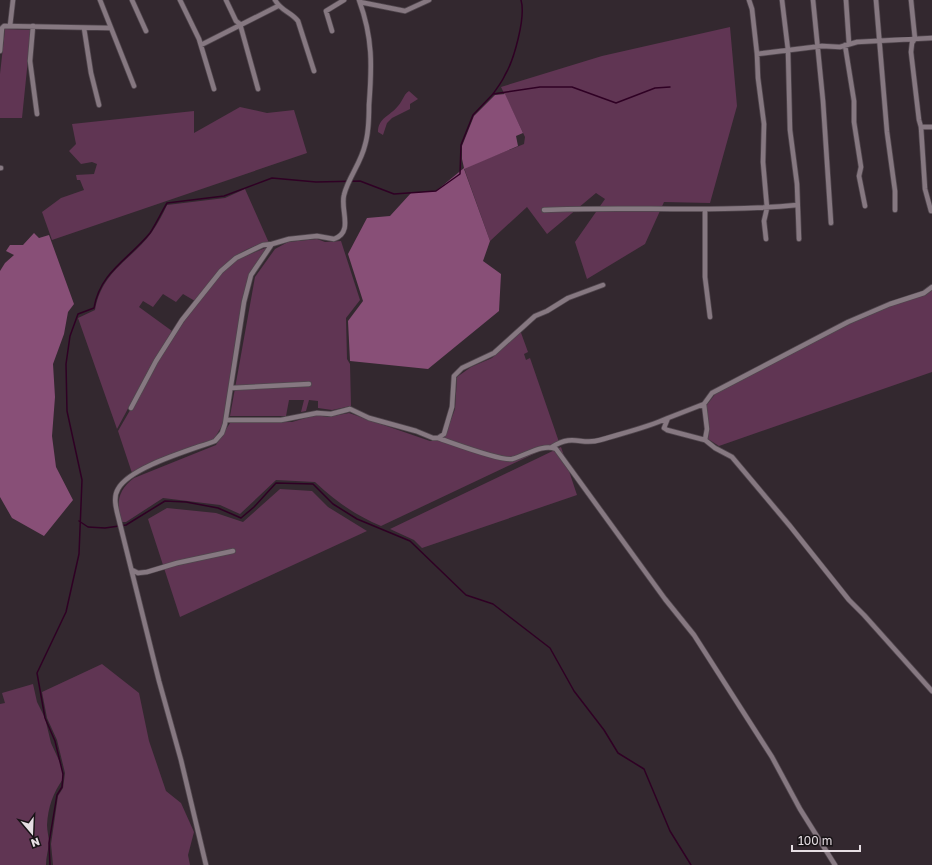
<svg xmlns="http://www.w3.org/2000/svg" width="932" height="865" font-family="'Golos Text',sans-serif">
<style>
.green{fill:#603553}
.forest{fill:#884f77}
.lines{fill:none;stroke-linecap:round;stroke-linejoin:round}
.stream{stroke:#2f0024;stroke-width:1.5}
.minor-casing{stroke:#50464d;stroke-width:6}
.minor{stroke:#867881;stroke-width:4.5}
</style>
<rect width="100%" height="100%" fill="#33282f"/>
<path class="green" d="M730 27 737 106 710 203 664 202 645 244 587 279 575 242 605 199 596 193 547 234 527 207 490 241 464 168 524 144 525 137 501 87 602 56Z
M5 29 31 30 22 118H0V74Z
M409 91 418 99 410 104V109L392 118 387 123 383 135 378 132C378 118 390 116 398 106 403 101 403 95 409 91Z
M240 107 267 113 294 110 307 153 52 240 42 212 61 198 84 190 80 180H77L76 175 94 174 97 164 92 162 81 164 69 151 76 144 72 124 194 111V133Z
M245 189 269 243C234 247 215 276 195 301L183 294 176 302 163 294 153 307 143 301 139 307 172 331 154 360 117 429 78 318 95 310C102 270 132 260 152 232 158 223 163 214 167 205L225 198Z
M317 239 325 242 341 241 360 300 346 318 347 359 350 364 351 406 332 410 318 408V401L309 400 306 411 301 412 304 400H289L286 416H230L255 277 275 249 288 242Z
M268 247 250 275 223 424 214 439 132 473 118 431 158 362 185 320 223 272 238 259Z
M932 290V372L719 446 708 439 709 429 706 406 716 393 848 324 889 306 926 295Z
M520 330 528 352 524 354 526 360 530 358 559 442 381 526C355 515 335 501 315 482L276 480 240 514 220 505 163 498 126 522H121C116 502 118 490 134 478L216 445 230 423 292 422 316 415 328 417 349 413 430 441H443L455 409 457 377 471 367 492 358Z
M561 447 577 495 422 548 414 540 390 529Z
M280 489 312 491 328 507 367 531 180 617 148 519 167 508 216 513 243 522Z
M102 664 139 693 149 741 166 791 181 803 194 832 188 855 190 865H53L51 844 58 796 63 788 65 773 57 740 47 718 42 692Z
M33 684 37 702 45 718 51 743 62 767 63 779C53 793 48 807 47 825 47 831 49 837 49 844 48 851 46 857 46 865H0V704L5 703 2 693Z"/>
<path class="forest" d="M505 94 523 133 516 136 518 146 464 169 490 241 483 261 501 274 499 311 428 369 350 361 348 321 363 301 348 254 367 218 390 216 411 193 436 191 464 168 462 159V146L474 116 495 95Z
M34 233 39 238 49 235 74 304 68 312 64 334 53 364 55 397 52 436 56 467 73 500 44 536 12 518 0 497V271L5 263 14 255 6 251 10 245H23Z"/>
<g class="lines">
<path class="stream" d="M521 0C526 17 514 60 505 75 502 82 497 88 493 94L540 87H572L616 103 655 88 670 87
M79 521 88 527 105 528 126 525 165 501 186 502 218 508 241 518 254 507 276 483 313 484 333 504 357 519 410 541 466 595 493 604 550 648 574 691 604 730 618 753 644 769 670 831 691 865
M50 865 49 843 57 795 62 787 63 774 55 741 45 718 37 673 66 612 79 554 82 480 67 411 66 364 70 336 78 314 94 308C100 272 129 259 150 233 156 224 161 213 167 203L224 196 272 178 316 182 360 181 394 194 436 191 460 174 461 145 473 115 493 94"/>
<defs>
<path id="minor" d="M100 0 134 86
M132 0 146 31
M180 0 199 39 214 89
M226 0 236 21 240 24 258 89
M275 0C281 11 291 12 298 21L314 71
M749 0 752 9 757 54
M782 0 788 50 790 130 797 184 799 239
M813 0 823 101 831 223
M846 0 849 44
M876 0 887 132 895 191V210
M911 0 915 39 912 43 911 52 919 120 921 127H932
M360 2 405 11 429 0
M10 26 13 0
M33 26 30 61 37 114
M84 28 91 73 99 105
M332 31 326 11 344 0
M201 45 278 6
M845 45 854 101V122L861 167 859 176 865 206
M0 51 2 28 4 26 110 28
M921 127 925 189 931 211
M0 168H1
M705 209V277L710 317
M544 210C628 206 713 213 797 205
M766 239 764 221 767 208 763 162 764 124 758 78 757 54 822 46 840 47 857 42 932 38
M231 388 309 384
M131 408 156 361 182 320 221 271 236 258 263 245 272 244 289 239 317 236 334 239C354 232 340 210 344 195 348 178 361 163 365 145 369 132 369 118 369 105 372 66 373 38 359 0
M668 418 704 404
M226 420H281L317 413 331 414 350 409 369 418 416 431 433 438H438L444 434 452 407 454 376 462 368 494 353 535 316 547 311 568 298 603 285
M438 438C453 443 500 461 512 459 525 456 543 443 556 449L665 599 694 635 772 757 800 809 835 865
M705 440 707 429 704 404 712 393 848 322 890 304 924 293 932 287
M552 447C574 433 581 446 600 440 623 433 646 428 668 418L664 428 667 430 705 440 715 448 732 457 790 526 849 600 864 615 932 691
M132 570 138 573 147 572 177 563 233 551
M206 865 181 760 159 681 118 516C116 508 113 497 118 489 130 467 191 450 215 441L222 433 225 424 244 302 251 275 272 244"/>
</defs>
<use href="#minor" class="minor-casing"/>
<use href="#minor" class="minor"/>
</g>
<g transform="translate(32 833) rotate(161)" stroke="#181316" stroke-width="3" paint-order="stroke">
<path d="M0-3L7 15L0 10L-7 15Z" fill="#e6dee3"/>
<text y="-6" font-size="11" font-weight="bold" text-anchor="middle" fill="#e6dee3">N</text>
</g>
<path d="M792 845v6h68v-6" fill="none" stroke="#e6dee3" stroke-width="2"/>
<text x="798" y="845" font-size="12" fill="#e6dee3" stroke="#181316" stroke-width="3" paint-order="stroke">100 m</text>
</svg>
